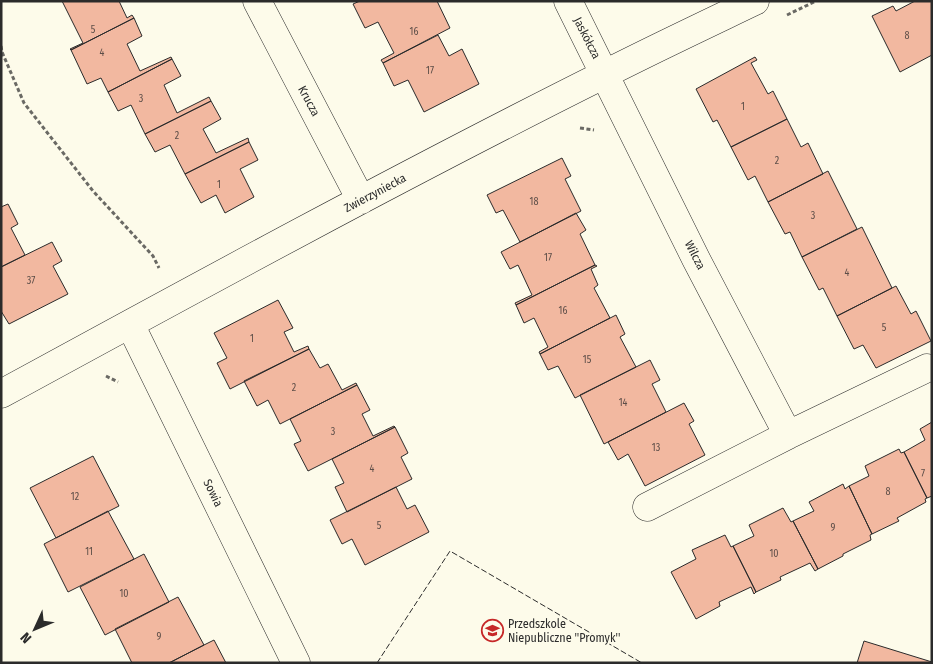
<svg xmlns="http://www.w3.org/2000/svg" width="933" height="664" font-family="'Fira Sans Condensed',sans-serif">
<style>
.building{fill:#f2b8a0;stroke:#2b2b2b}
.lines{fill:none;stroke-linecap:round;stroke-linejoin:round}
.minor-casing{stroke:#2b2b2b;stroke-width:29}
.path{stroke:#6a6964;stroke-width:3;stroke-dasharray:4 2.5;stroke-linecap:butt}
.minor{stroke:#fdfbea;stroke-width:28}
.fence{stroke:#2b2b2b;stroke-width:1;stroke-dasharray:6 2.5;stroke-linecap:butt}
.labels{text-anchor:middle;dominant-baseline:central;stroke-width:4;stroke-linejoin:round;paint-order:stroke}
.number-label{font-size:10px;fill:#5d4e48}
.street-label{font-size:12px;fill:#2b2b2b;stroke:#fdfbea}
.poi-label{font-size:12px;fill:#2b2b2b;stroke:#fdfbea;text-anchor:start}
</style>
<rect width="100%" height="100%" fill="#fdfbea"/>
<path class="building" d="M62 1H119L127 18 132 15 134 18 71 50 70 49 83 43Z
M360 1H437L450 28 383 63 381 60 394 53 378 22 365 28 353 4Z
M915 1H932V55L900 72 872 16 893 6 896 11Z
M134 18 142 36 127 44 140 71 171 57 172 59 108 92 101 78 87 84 71 50Z
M438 35 449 56 462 49 479 84 424 112 408 80 394 86 383 63Z
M755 57 757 60 751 63 768 94 773 91 787 119 731 147 717 120 713 122 696 89Z
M172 59 181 76 164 85 177 113 209 97 211 101 145 134 131 105 118 111 108 92Z
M211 101 221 119 203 129 216 153 248 138 249 142 185 174 170 145 155 152 145 134Z
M787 119 801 147 808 143 823 174 768 202 755 176 748 180 731 147Z
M249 142 258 160 240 169 254 197 225 213 216 195 201 203 185 174Z
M562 158 571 176 565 179 581 211 520 242 503 210 496 213 487 195Z
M828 171 857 229 802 257 790 232 785 234 768 202Z
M8 204 18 224 11 228 25 255 1 267V207Z
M576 213 586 230 580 234 595 265 516 305 515 303 532 295 518 265 510 269 501 252Z
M862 227 892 288 837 316 823 288 819 290 802 257Z
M52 242 62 261 53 266 68 294 9 324 1 311V267Z
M595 265 597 266 591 269 598 285 594 288 610 318 540 354 539 352 548 347 534 318 524 323 516 305Z
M896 286 911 314 916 311 931 341 876 368 863 345 854 349 837 316Z
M278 300 293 328 284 332 294 352 308 346 309 349 230 389 217 363 227 358 214 333Z
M616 315 625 334 620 337 636 367 575 398 558 366 548 370 540 354Z
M309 349 320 368 328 364 342 390 356 383 357 385 280 424 268 400 257 406 244 381Z
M650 360 660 380 652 384 666 412 604 444 580 395Z
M357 385 370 410 362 414 373 436 394 426 395 427 308 471 294 444 301 441 290 419Z
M684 403 694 421 689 424 705 455 645 486 628 454 618 460 608 442Z
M932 422V496L927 498 904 452 925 440 920 429Z
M395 427 408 453 401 457 412 479 347 512 335 487 344 483 332 459Z
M899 449 901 453 904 452 927 498 925 499 926 502 897 518 899 521 872 534 849 486 869 476 865 466Z
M93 456 119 506 56 538 30 488Z
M843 484 845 489 849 486 872 534 870 535 871 540 843 554V556L818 569 793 521 814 511 809 502Z
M396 487 407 509 415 505 429 532 365 565 352 539 342 544 330 520Z
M783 508 791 522 793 521 818 569 815 571 810 563 780 577 781 580 756 592 733 546 754 536 749 525Z
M108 511 134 559 68 592 44 544Z
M725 535 731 547 733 546 756 592 754 594 751 587 719 602 720 606 696 619 671 572 696 559 692 550Z
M144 554 169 602 105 635 80 587Z
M178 597 204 645 169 663H132L115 629Z
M214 640 226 663H169L204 645Z
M864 641 932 662V663H857Z"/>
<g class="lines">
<defs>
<path id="minor" d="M257 1 361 200
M568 1 696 259 788 435 927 368
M130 324 296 663
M1 394C201 285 401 176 605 74 654 49 705 25 755 1
M647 507 788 435"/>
</defs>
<use href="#minor" class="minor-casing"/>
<path class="path" d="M787 15 816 1
M1 46 2 52 24 103 93 191 153 256 159 268
M580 128 594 130
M106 376 118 382"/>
<use href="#minor" class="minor"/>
<path class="fence" d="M377 663 450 551 642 663"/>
</g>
<defs>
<symbol id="school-ring" viewBox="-11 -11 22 22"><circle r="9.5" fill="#fdfbea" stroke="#c62828" stroke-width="1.5"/><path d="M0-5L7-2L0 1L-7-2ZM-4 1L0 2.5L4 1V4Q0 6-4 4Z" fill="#c62828"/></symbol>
</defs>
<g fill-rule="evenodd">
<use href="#school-ring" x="480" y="618" width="25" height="25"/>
</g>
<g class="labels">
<g class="number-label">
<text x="93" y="30">5</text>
<text x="414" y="32">16</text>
<text x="907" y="36">8</text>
<text x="102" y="53">4</text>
<text x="430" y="71">17</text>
<text x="141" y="99">3</text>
<text x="743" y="107">1</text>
<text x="177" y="136">2</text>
<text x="777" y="161">2</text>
<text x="219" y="185">1</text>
<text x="534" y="202">18</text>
<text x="813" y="216">3</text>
<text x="548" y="258">17</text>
<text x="847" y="273">4</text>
<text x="31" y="281">37</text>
<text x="563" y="311">16</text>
<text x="884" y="328">5</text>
<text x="252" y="339">1</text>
<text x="587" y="360">15</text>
<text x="294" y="388">2</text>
<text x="623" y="403">14</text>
<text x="333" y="432">3</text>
<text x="656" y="448">13</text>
<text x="372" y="469">4</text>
<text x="923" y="474">7</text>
<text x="888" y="492">8</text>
<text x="75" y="497">12</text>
<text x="379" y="526">5</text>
<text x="833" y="528">9</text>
<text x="89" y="552">11</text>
<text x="774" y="554">10</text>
<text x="124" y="594">10</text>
<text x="159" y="637">9</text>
</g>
<g class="street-label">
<text transform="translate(587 38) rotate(63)">Jaskółcza</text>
<text transform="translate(309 101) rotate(62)">Krucza</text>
<text transform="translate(375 193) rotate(-28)">Zwierzyniecka</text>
<text transform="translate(695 255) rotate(63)">Wilcza</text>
<text transform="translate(213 493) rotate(64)">Sowia</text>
</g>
<g class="poi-label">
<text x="508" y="624">Przedszkole<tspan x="508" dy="14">Niepubliczne ''Promyk''</tspan></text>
</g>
</g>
<rect width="933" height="664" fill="none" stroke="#2b2b2b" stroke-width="5"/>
<g transform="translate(35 629) rotate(226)" stroke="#fdfbea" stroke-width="4" paint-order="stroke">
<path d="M0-4L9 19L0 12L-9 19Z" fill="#2b2b2b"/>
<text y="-8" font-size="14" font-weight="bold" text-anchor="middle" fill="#2b2b2b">N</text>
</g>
</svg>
